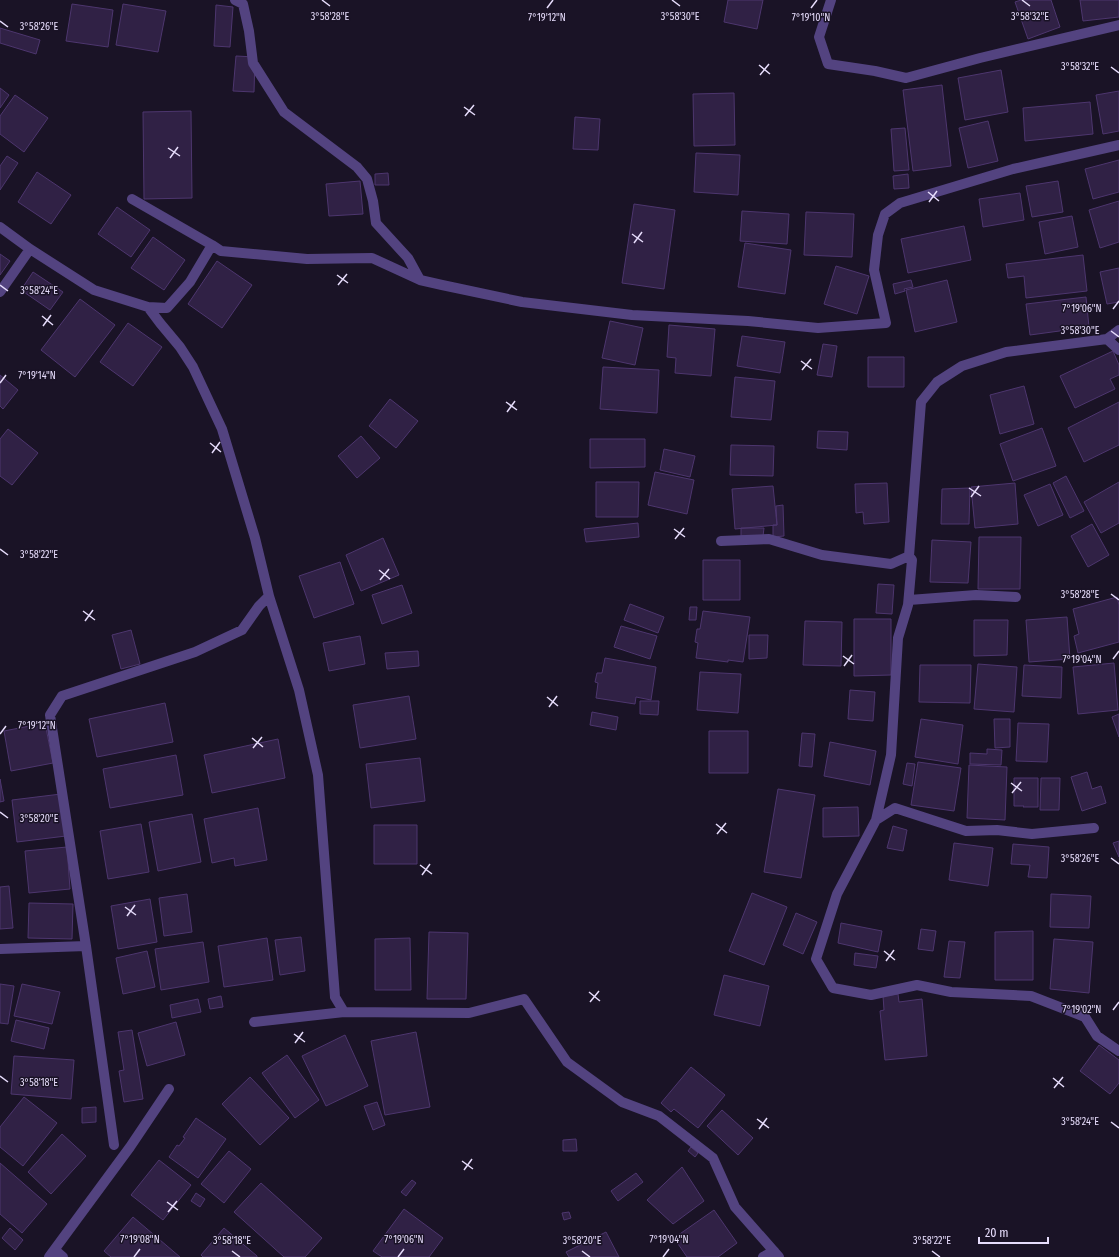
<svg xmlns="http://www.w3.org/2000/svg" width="1119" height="1257" font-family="'Fira Sans Condensed',sans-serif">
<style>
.building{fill:#302145;stroke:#4d366e}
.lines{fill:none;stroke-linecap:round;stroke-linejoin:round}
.minor{stroke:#534380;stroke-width:10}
.ticks{fill:none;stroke:#e6dcfb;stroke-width:1.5}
.ticks-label{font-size:10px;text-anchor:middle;fill:#e6dcfb;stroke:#1a1326;stroke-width:3;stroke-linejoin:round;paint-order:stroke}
</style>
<rect width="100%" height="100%" fill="#1a1326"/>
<path class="building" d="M728 0H763L757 29 724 22Z
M1021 0H1051L1060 27 1028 39 1015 2Z
M1080 0H1119V17L1083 21Z
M72 4 113 10 108 47 66 41Z
M123 4 166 11 158 52 116 45Z
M216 5 233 7 230 47 214 46Z
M0 28 40 40 36 54 0 43Z
M236 56 255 57 254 92 233 91Z
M1001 70 1008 112 965 120 958 78Z
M942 85 951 166 913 171 903 90Z
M0 88 9 95 0 108Z
M1119 91V131L1103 134 1096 95Z
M734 93 735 145 694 146 693 94Z
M15 95 48 118 24 152 0 134V116Z
M1090 102 1093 134 1025 141 1023 108Z
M191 111 192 198 144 199 143 112Z
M575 117 600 119 598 150 573 149Z
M988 121 998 161 968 168 959 128Z
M905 128 909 170 894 171 891 129Z
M696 153 740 155 738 195 694 192Z
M7 156 18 163 0 190V166Z
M1119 160V192L1093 199 1085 169Z
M37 172 71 195 51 224 18 202Z
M388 173 389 185H375V174Z
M908 174 909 188 894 189 893 176Z
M360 181 363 214 329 216 326 184Z
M1058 181 1063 212 1032 217 1026 186Z
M1020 193 1024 220 983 227 979 199Z
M1119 201V242L1100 248 1089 210Z
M634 204 675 210 664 289 622 283Z
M117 207 150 230 131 257 98 234Z
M742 211 789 214 787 244 740 241Z
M806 212 854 214 852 257 804 255Z
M1072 216 1078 247 1045 254 1039 222Z
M964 226 971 260 908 273 901 239Z
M153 237 185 260 164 290 131 268Z
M745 243 791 250 785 294 738 287Z
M0 254 10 261 0 275Z
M1083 255 1087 291 1026 298 1024 276 1008 278 1006 264Z
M217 261 252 285 222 328 188 304Z
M836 266 869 276 857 314 824 304Z
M1119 268V302L1107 304 1100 272Z
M33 272 63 292 50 310 21 290Z
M911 280 913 287 904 289 905 291 895 294 893 284Z
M947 280 957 322 915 332 906 290Z
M1086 297 1089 327 1030 335 1026 304Z
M80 299 115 325 75 377 41 350Z
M610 321 643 328 635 365 602 358Z
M128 323 162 347 133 386 100 362Z
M669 325 715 329 711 376 675 373 676 358 667 357Z
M742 336 785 342 780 373 737 366Z
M823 344 837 346 832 377 817 375Z
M1113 351 1119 365V375L1110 379 1115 389 1075 408 1060 376Z
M868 357H904V387H868Z
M603 367 659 370 657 413 600 409Z
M0 375 18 390 3 409 0 406Z
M735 377 775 381 771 420 731 417Z
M1024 386 1034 424 1000 434 990 395Z
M390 399 418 421 396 448 369 426Z
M1119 402V445L1084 462 1068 428Z
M1042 428 1056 466 1013 481 1000 444Z
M8 429 38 453 12 485 0 476V439Z
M818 431 848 432 847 450 817 448Z
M361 436 380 458 357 478 338 456Z
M590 439H645V467L590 468Z
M731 445 774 446 773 476 730 475Z
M664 449 695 456 690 477 660 470Z
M655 472 694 480 687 514 648 505Z
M1066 476 1084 511 1070 518 1053 483Z
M596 482H639L638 517H596Z
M1119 482V523L1101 533 1084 502Z
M887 483 889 522 864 524 863 512 856 513 855 484Z
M1015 483 1018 524 975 528 971 487Z
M1050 484 1063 515 1038 526 1024 495Z
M773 486 777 525 735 529 732 489Z
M970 488 969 524H941L942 489Z
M783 505 784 536 773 537V525H777L776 506Z
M638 523 639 537 586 542 584 529Z
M1092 524 1109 555 1088 567 1071 536Z
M741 528H764L763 536H741Z
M979 537H1021L1020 589H978Z
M383 538 399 575 361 591 346 555Z
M932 540 971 542 968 583 930 582Z
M703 560H740V600H703Z
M340 562 354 604 314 618 299 576Z
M878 584 894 585 892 614 876 613Z
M402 585 412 613 382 624 372 595Z
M1117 597 1119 605V642L1078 653 1074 636 1079 634 1073 609Z
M630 604 664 617 658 633 624 620Z
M690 607H697L696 620H689Z
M703 611 750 617 743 662 728 660V662L696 658 698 643 695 642 697 629H700Z
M1067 617 1070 659 1029 662 1026 620Z
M854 619H891V675L854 676Z
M974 620H1008L1007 655 974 656Z
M805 621 842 622 841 666 803 665Z
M621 626 657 636 650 659 614 647Z
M131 630 140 664 121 669 112 635Z
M749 635H768L767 658 749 659Z
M360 636 365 664 329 671 323 643Z
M418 651 419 666 387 669 385 653Z
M605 658 656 667 651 700 636 697 635 704 596 698 598 683 595 682 597 673H602Z
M1114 663 1118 710 1078 714 1073 667Z
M978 664 1017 667 1014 712 974 709Z
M920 665H971L970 703 919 702Z
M1024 665 1062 667 1061 698 1022 696Z
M700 672 741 674 738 713 697 710Z
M850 690 875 692 873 721 848 719Z
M409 696 416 739 360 748 353 705Z
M640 701H659L658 715 640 714Z
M165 703 173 742 97 757 89 719Z
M592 712 618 717 616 730 590 725Z
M1119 714V737L1112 717Z
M921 719 963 725 958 764 915 757Z
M994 719H1010V747L995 748Z
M45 723 53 763 11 771 4 731Z
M1018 723 1049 724 1047 762 1016 761Z
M709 731H748V773H709Z
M802 733 815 734 812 767 799 766Z
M278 739 285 778 212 793 204 755Z
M830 742 876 751 870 785 824 776Z
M987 749 1002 750 1001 765 970 764V753L987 754Z
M176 755 183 795 110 808 103 769Z
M420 758 425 801 371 808 366 764Z
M918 762 961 768 954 811 911 805Z
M907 763 915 764 912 786 903 784Z
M969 765 1007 767 1005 820 967 818Z
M1087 772 1092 789 1101 786 1106 803 1082 811 1071 777Z
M1014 778H1038V807H1023L1024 806H1014Z
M1041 778H1060L1059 810H1040Z
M0 779 4 801 0 802Z
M778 789 815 795 801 878 764 872Z
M61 794 66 836 17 842 12 800Z
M858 807 859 836 823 837V808Z
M258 808 267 860 235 866 234 858 212 863 204 819Z
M192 814 201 862 158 871 149 822Z
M141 824 149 872 108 879 100 831Z
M374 825H417V864H374Z
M893 826 907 830 903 851 887 848Z
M1119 841V857L1113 843Z
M954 843 993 848 988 886 949 880Z
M1013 844 1049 847 1047 878 1028 877 1030 865 1011 864Z
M67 847 70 889 29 893 25 851Z
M9 886 13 928 0 929V887Z
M752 893 787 907 764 965 729 951Z
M187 894 192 932 164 936 159 898Z
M1051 894 1091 896 1089 928 1050 927Z
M150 899 157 942 118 949 111 906Z
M29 903 73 904 72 939 28 938Z
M796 913 817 922 803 954 783 945Z
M841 923 882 931 878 952 838 943Z
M921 929 936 931 933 951 918 949Z
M1033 931V980H995V932Z
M429 932 468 933 466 999H427Z
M301 937 305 971 280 975 275 940Z
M267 938 273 980 224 987 218 946Z
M410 938 411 990H375V939Z
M1054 939 1093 942 1089 993 1050 989Z
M949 941 965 942 960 978 944 977Z
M203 942 209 982 161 990 155 949Z
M147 951 155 987 123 994 116 958Z
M855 953 878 956 876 968 854 965Z
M724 975 769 986 760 1026 714 1015Z
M0 984 14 986 8 1024 0 1023Z
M22 984 60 992 52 1024 14 1016Z
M898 994 899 1002 922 999 927 1056 885 1060 880 1011 884 1010 883 996Z
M221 996 223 1007 210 1009 208 999Z
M198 999 201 1012 172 1018 170 1005Z
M16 1020 49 1028 44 1049 11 1041Z
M176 1022 185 1055 147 1066 138 1033Z
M132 1030 143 1099 124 1102 119 1071 124 1070 118 1032Z
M416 1032 430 1107 385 1115 371 1041Z
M345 1035 368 1086 326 1106 302 1056Z
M1099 1045 1119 1060V1083L1110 1094 1080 1071Z
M287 1055 319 1100 295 1118 262 1073Z
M14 1056 74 1060 71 1099 11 1094Z
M691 1067 725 1095 698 1128 674 1109 671 1112 661 1103Z
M250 1077 289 1118 260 1145 222 1104Z
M24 1097 57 1123 23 1166 0 1147V1127Z
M377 1102 385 1125 373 1130 364 1106Z
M96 1107V1122L82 1123V1108Z
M722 1110 753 1138 738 1155 707 1126Z
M196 1118 226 1139 198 1178 169 1157 177 1145 179 1146 185 1138 183 1137Z
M62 1134 86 1156 51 1194 28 1172Z
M576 1139 577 1151H563V1140Z
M691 1147 698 1153 695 1157 688 1151Z
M229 1151 251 1169 224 1203 201 1184Z
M159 1160 191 1185 163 1220 131 1195Z
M0 1163 47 1204 22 1233 0 1214Z
M682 1167 704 1201 673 1224 647 1200Z
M636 1173 643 1182 618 1201 611 1191Z
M412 1180 416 1183 406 1196 401 1192Z
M261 1183 322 1238 305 1257H284L234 1212Z
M196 1193 205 1199 200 1207 191 1201Z
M404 1209 443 1238 429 1257H382L373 1251Z
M714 1210 737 1243 718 1257H687L674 1238Z
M569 1212 571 1218 564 1220 562 1213Z
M133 1217 180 1257H111L104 1251Z
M10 1228 23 1240 15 1250 2 1238Z
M224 1228 257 1256V1257H203L201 1255Z
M606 1232 619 1257H569L566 1252Z"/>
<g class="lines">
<path class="minor" d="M235 0 243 4 249 31 253 63 284 112 357 167 367 179 373 201 376 223 408 258 420 280
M831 0 819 37 828 64 875 71 906 78 980 58 1119 25
M132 199 212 245 221 251 307 259 372 258 420 280 442 285 522 302 632 315 748 321 818 328 886 323 874 270 878 235 885 214 900 203 1013 169 1119 145
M0 227 30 249 94 290 148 307 167 308 190 282 212 245
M0 292 30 249
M148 307 160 323 180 347 193 367 222 429 255 538 269 596
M1107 339 1119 350
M721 541 769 539 822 555 891 564 909 556 912 560 908 605 898 638 891 755 876 820
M909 556 921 402 937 382 962 366 1006 352 1107 339 1119 330
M909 600 976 595 1016 597
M1094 828 1032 834 997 830 966 831 895 808 876 820 837 894 816 959 833 988 871 995 917 985 951 992 1031 996 1085 1017 1097 1036 1119 1051
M0 949 86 946
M254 1022 344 1012
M114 1145 86 946 50 715 62 696 195 652 242 630 259 606 269 596 299 690 318 775 335 997 344 1012 469 1013 524 999 567 1062 622 1102 659 1116 713 1158 735 1207 779 1257
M55 1250 63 1257
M49 1257 130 1147 169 1089
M763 1257 774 1251"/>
</g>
<path class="ticks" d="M322 0 330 6M672 0 680 6M1022 0 1030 6M547 8 553 0M811 8 817 0M0 21 8 27M759 65 770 74M1111 67 1119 73M760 75 769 64M464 107 475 115M465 116 474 105M168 148 180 156M170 158 178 147M928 192 939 201M929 202 937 191M632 234 643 242M634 243 642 232M337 275 348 283M0 285 8 291M338 285 347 274M1113 309 1119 301M42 316 53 325M43 326 51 315M1111 331 1119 337M801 361 812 369M802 370 811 359M0 383 6 375M506 402 517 410M507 412 515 401M210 443 221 452M212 453 220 442M969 488 981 496M971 497 979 486M674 529 685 537M675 539 684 528M0 549 8 555M379 570 390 579M380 580 389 569M1111 594 1119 600M83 611 95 620M85 621 93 610M843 656 854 664M1113 659 1119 651M844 666 852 655M547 697 558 706M549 707 557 696M0 734 6 726M252 738 263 747M253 748 262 737M1011 783 1022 791M1012 793 1021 782M0 812 8 818M716 824 727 833M717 834 726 823M1111 858 1119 864M420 865 432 874M422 875 430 864M125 907 136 915M127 916 135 905M884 951 895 960M886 961 894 950M589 992 600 1001M590 1002 599 991M1113 1010 1119 1002M294 1034 305 1042M295 1043 303 1032M0 1076 8 1082M1053 1078 1064 1087M1054 1088 1063 1077M757 1119 769 1128M1111 1122 1119 1128M759 1129 767 1118M462 1161 473 1169M464 1170 472 1159M167 1202 178 1210M168 1212 177 1201M232 1251 240 1257M582 1251 590 1257M932 1251 940 1257M134 1257 140 1249M398 1257 404 1249M663 1257 669 1249"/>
<g class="ticks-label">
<text x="330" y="20">3°58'28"E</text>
<text x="680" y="20">3°58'30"E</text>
<text x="1030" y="20">3°58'32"E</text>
<text x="547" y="21">7°19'12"N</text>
<text x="811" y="21">7°19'10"N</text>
<text x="39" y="30">3°58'26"E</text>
<text x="1080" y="70">3°58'32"E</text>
<text x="39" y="294">3°58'24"E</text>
<text x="1082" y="312">7°19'06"N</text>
<text x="1080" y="334">3°58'30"E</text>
<text x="37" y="379">7°19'14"N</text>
<text x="39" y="558">3°58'22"E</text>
<text x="1080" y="598">3°58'28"E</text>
<text x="1082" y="663">7°19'04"N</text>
<text x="37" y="729">7°19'12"N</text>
<text x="39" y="822">3°58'20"E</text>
<text x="1080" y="862">3°58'26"E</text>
<text x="1082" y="1013">7°19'02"N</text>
<text x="39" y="1086">3°58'18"E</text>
<text x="1080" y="1125">3°58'24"E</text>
<text x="140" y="1243">7°19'08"N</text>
<text x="404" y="1243">7°19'06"N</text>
<text x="669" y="1243">7°19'04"N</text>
<text x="232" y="1244">3°58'18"E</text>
<text x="582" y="1244">3°58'20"E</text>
<text x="932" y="1244">3°58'22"E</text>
</g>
<path d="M979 1237v6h69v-6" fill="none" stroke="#e6dcfb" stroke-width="2"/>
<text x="985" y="1237" font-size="12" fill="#e6dcfb" stroke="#1a1326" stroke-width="3" paint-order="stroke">20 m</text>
</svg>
